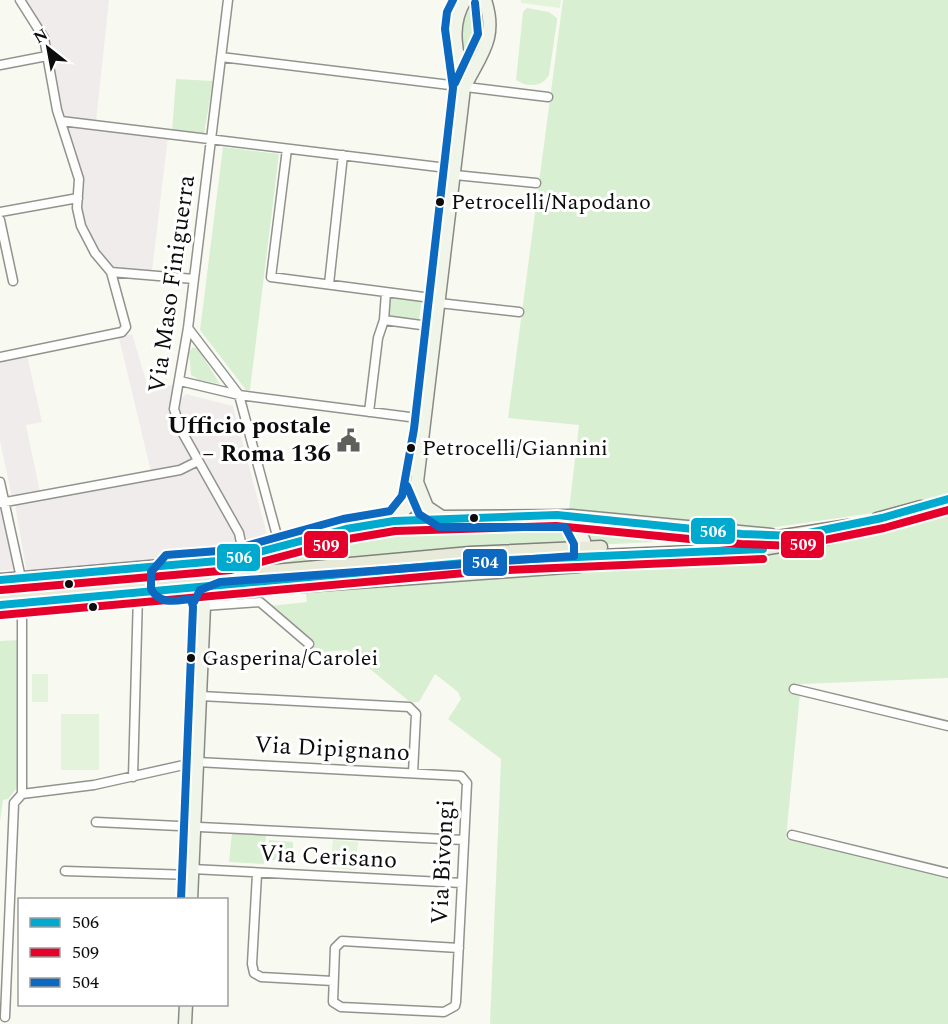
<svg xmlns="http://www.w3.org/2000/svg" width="948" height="1024" font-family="Spectral,serif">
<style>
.industrial{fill:#f1ecec}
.green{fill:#d9efd2}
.pitch{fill:#e4f3dc}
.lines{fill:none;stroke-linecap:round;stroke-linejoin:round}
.street-casing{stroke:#92938f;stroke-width:11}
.secondary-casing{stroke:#898a86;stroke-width:15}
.primary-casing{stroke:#80807c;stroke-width:15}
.street{stroke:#fefefd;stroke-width:8}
.secondary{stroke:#f1f4e8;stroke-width:12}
.primary{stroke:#e8ead9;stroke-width:12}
.bus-1-casing{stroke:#fff;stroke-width:12}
.bus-2-casing{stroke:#fff;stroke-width:12}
.bus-3-casing{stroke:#fff;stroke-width:12}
.bus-1{stroke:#00a9ce;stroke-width:8}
.bus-2{stroke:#e4002b;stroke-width:8}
.bus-3{stroke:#0c69bf;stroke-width:8}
.bus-dot{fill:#0c0c0c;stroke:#fff;stroke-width:2}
.labels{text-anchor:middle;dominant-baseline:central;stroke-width:6;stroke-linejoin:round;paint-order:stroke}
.bus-label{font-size:22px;fill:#0c0c0c;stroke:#fff;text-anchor:start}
.street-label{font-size:24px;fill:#0c0c0c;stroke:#fff}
.poi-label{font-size:24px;font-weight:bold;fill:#0c0c0c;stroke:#fff;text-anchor:end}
.line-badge{stroke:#fff;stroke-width:2}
.badge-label{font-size:16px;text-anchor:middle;font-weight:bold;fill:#fff}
</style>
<rect width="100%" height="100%" fill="#f8faf1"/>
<path class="industrial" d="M25 0H109L96 122 63 117 52 53 43 27Z
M70 125 168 136 152 272 110 266 89 238 81 209 83 195 81 169 67 130Z
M132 334 148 387 176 385 169 415 195 460 183 466 151 472 119 338Z
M27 355 42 422 26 425 40 492 12 497 0 441V360Z
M186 394 233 406 269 542 248 548 246 537 181 422 177 408 180 399Z
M197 466 238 535 241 550 222 554 27 574 15 505 184 472Z
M0 506 16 569 0 571Z"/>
<path class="green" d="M472 0 481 3C487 19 485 48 469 57 453 48 461 11 472 0Z
M563 0H948V495L913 507 887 511 769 528 722 526 569 510 579 425 508 418Z
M527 8 549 12 557 18V21L549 75C542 88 526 87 516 80L523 12Z
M176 79 213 81 204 134 172 132Z
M223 147 279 154 250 390H246L200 330Z
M391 295 422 298 419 319 389 316Z
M193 347 198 349 220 384 199 380 191 375 189 352Z
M948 515V678L801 684 786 838 948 878V1024H490L501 759 448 719 461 699 458 692 435 674 419 702H410L347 650 308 653 307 639 270 606 307 602 305 589C376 585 447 580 518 576 663 567 809 560 948 515Z
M567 520 579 540 578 542 165 576 171 571 370 528 421 522Z
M580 521 739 536 741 538 592 545Z
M152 573V580L66 585V578Z
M18 640 17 788 8 799 3 800 0 821V641Z
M232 832 266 834 264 864 229 862Z
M269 840 293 842V861L268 860Z"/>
<path class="pitch" d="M521 0H561L560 8 521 3Z
M32 674H48V702H32Z
M61 714H99V770H61Z
M333 840 358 842 357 852 332 851Z
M331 858 356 859V870L331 868Z"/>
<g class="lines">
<defs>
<path id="street" d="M228 0 188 328 174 409 181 430 239 533 244 557
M221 57 548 97
M0 65 47 56
M61 121 455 169
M287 149 271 277 439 299
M455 175 536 183
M0 212 78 198
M0 220 13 281
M111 272 194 279
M329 284 343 155
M386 292 384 320 436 327
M439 303 519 312
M188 328 239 395 280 547
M0 357 122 332 126 327 111 272 95 253 81 226 77 208 79 179 57 110 44 38 20 0
M180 381 239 395 425 419
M369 412 378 338 384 320
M0 482 21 578
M0 503 180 470 198 461
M204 606 260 602 309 644
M794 689 948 726
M201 696 409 707 416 714 413 773
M133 777 138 594
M22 794 94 785 197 762 461 776 467 783 456 1002 455 1006 444 1012 341 1007 333 1002 335 948 342 941 459 948
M22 794V604
M96 822 464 840
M792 835 948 873
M192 869 462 883
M65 871 192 875
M257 874 252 964 254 973 261 977 333 981
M5 1017 14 803 22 794"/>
<path id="secondary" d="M464 88C480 55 498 39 485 0
M417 482 427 507 442 517
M394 521 410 504 417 482 464 88C459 58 447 29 465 0
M0 580 229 560 357 526 442 517 572 516 771 535
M221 592 579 566 585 561 584 541 572 516
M191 900 204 606 199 588
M185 1024 186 1004"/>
<path id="primary" d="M877 519 921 507
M744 542 848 526
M0 596 470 553 601 547
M0 605 486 561 762 549 824 539 948 507"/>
</defs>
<use href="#street" class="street-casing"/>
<use href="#secondary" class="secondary-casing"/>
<use href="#primary" class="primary-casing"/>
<use href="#street" class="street"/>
<use href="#secondary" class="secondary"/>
<use href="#primary" class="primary"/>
<defs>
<path id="bus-1" d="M0 580 229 560 346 529 394 521 557 515 742 534 794 536 882 518 948 499
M0 605 486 561 763 549"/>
<path id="bus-2" d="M1 590 231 570 348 539 395 531 556 526 741 544 795 546 884 528 948 510
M1 615 487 571 763 559"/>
<path id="bus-3" d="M455 83 478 34 475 3
M194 602 200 590 220 582 574 556V544L565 527H439L419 514 407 486
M181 900 193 607 191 599C175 601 160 605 151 589V572L166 555 231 550 343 519 390 511 402 496 414 429 453 88 445 29 447 12 453 0"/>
</defs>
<use href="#bus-1" class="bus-1-casing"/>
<use href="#bus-2" class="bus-2-casing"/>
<use href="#bus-3" class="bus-3-casing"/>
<use href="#bus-1" class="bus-1"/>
<use href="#bus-2" class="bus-2"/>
<use href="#bus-3" class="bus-3"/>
</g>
<defs>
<symbol id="civic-bare" viewBox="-9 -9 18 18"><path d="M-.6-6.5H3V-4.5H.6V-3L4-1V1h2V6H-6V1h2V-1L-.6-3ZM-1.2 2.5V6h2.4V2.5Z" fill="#5f5f5c" stroke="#fff" stroke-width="2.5" paint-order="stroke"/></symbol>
</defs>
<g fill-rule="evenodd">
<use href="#civic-bare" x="332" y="424" width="33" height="33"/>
</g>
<g class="bus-dot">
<circle cx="440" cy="202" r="5"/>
<circle cx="411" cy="448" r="5"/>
<circle cx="474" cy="518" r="5"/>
<circle cx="69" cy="584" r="5"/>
<circle cx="93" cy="607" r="5"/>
<circle cx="191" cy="658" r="5"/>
</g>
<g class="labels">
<g class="bus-label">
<text x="451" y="202">Petrocelli/Napodano</text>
<text x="422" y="448">Petrocelli/Giannini</text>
<text x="202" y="658">Gasperina/Carolei</text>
</g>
<g class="street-label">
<text transform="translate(172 284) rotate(-82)">Via Maso Finiguerra</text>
<text transform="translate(332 749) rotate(3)">Via Dipignano</text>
<text transform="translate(328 857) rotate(3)">Via Cerisano</text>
<text transform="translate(443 862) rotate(-87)">Via Bivongi</text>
</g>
<g class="poi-label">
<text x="331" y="426">Ufficio postale<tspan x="331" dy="28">– Roma 136</tspan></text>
</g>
</g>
<g class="line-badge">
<rect x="690" y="517" width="46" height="28" rx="6" fill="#00a9ce"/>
<rect x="780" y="530" width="45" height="29" rx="6" fill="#e4002b"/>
<rect x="303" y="530" width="46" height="29" rx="6" fill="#e4002b"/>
<rect x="216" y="543" width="45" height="29" rx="6" fill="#00a9ce"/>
<rect x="462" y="548" width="46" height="29" rx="6" fill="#0c69bf"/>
</g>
<g class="badge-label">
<text x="713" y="537">506</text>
<text x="803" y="550">509</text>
<text x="326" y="551">509</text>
<text x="239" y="563">506</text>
<text x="485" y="568">504</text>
</g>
<rect x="18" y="898" width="210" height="108" fill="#ffffff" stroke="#9e9e9e" stroke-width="1.5"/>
<rect x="30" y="918" width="30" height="9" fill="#00a9ce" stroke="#9e9e9e" stroke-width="1.5"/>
<text x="72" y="928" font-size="18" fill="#0c0c0c">506</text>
<rect x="30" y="948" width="30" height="9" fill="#e4002b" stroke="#9e9e9e" stroke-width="1.5"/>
<text x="72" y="958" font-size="18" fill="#0c0c0c">509</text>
<rect x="30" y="978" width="30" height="9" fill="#0c69bf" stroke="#9e9e9e" stroke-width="1.5"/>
<text x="72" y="988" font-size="18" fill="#0c0c0c">504</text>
<g transform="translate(48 48) rotate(329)" stroke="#ffffff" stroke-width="4.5" paint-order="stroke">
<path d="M0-4.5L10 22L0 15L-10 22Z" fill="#0c0c0c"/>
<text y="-9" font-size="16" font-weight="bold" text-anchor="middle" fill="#0c0c0c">N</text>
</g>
</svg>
